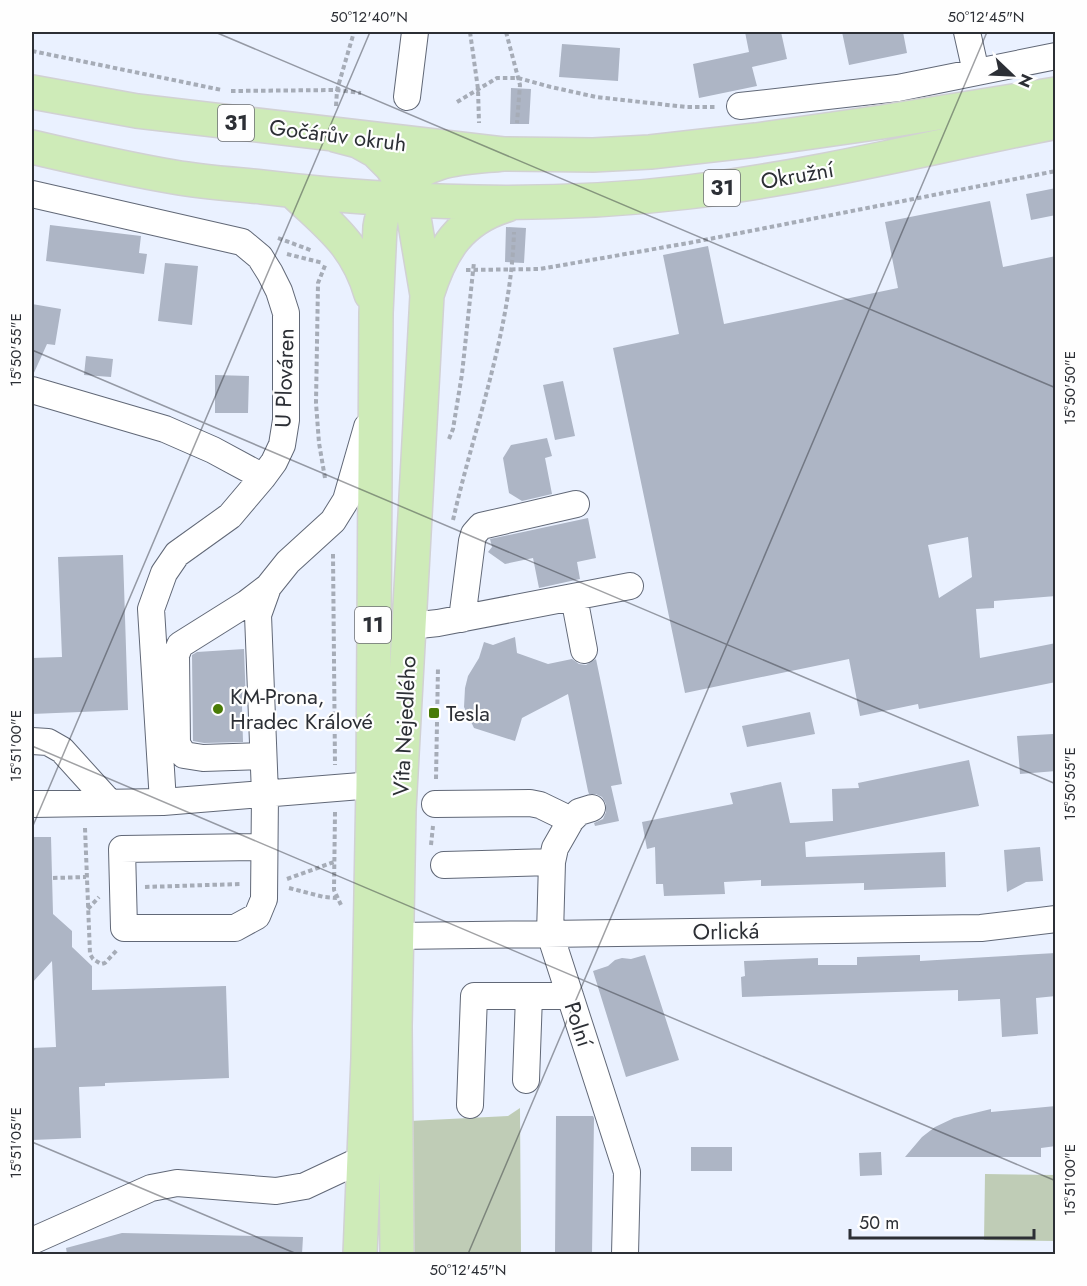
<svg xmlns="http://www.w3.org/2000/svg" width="1087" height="1286" font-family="Jost,sans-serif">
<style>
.green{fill:#bfccb6}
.building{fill:#adb5c5;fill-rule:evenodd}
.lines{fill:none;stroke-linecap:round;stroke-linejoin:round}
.minor-casing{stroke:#616877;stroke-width:28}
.major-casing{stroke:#d1d1d3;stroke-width:36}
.path{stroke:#a6acb7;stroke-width:4;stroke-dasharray:4.5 3;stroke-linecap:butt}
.minor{stroke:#fff;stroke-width:26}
.major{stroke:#ceebb8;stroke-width:33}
.ticks{fill:none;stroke:#2c2f35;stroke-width:1.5;stroke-opacity:0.45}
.poi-dot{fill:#497b06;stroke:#fefefe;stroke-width:2}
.labels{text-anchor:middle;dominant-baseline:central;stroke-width:4.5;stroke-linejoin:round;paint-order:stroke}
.shield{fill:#fefefe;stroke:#6b6d71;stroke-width:1.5}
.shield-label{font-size:21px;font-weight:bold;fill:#2c2f35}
.street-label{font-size:22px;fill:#2c2f35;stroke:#fefefe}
.poi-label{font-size:22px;fill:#2c2f35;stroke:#fefefe;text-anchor:start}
.neatline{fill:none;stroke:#2c2f35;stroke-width:2}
.ticks-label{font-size:15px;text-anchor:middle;fill:#2c2f35}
</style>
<rect width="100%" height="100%" fill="#eaf1ff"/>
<path class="green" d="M520 1108 521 1254H412L410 1121 508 1116Z
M985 1174 1055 1175V1241L984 1240Z"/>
<path class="building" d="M745 32H781L787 59 752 67 757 86 699 98 693 64 749 52Z
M842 32H903L907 53 849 65Z
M562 44 620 48 618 81 559 77Z
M511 88 531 89 529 124H510Z
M1056 188V215L1031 220 1026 194Z
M990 201 1003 267 1056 256V596L994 601V608L976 609 980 658 1056 643V682L919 709 918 704 860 716 849 659 685 693 613 348 679 334 663 255 708 246 724 324 898 288 885 222ZM968 537 972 577 939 598 928 545Z
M50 225 141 236 139 253 147 254 144 274 46 261Z
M506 227 526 228 524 263 505 262Z
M165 263 198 266 192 325 158 321Z
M32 304 61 309 55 345 47 344 33 375Z
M86 356 113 359 111 377 84 375Z
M215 375 249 376 248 413H215Z
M563 381 575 436 555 440 543 385Z
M547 438 552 456 545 458 552 494 522 501 509 493 503 458 511 445Z
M588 518 596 558 577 562 580 579 539 588 533 558 505 564 488 552 492 547 490 539Z
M123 555 128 710 32 714V658L62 657 58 557Z
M515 637 517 653 548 664 572 659 579 664 586 665 596 659 622 784 611 786 619 821 595 826 594 823 603 819 606 812V804L602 797 596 794H589L588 791 568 694 522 718 515 741 474 728 464 707 465 688 468 676 479 658 484 642 493 645Z
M244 649 246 705 242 706 243 742 204 743 193 741 192 655 197 652Z
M810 712 815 734 747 747 742 726Z
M1053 734 1056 771 1020 774 1017 736Z
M969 760 979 806 805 842 806 857 945 852 946 887 864 890V883L761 886V880L724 882 725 894 664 896 663 884H656L655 847 647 849 642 822 733 804 730 793 781 782 790 823 833 821 832 789 859 788 858 783Z
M32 837H51L53 914 72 931V947L92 966V990L226 986 229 1078 105 1083V1086L79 1087 81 1138 32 1140V1048L56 1047 52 961 32 983Z
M1040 847 1043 881 1026 882 1007 892 1004 850Z
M1056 953V996L1036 998 1038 1034 1002 1037 1000 999 958 1001V990L742 997 741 977 745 976 744 961 818 958V965H857V957L920 955V961Z
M645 955 679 1060 626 1077 593 971 608 966 615 960 622 958 631 959Z
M1056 1106V1146L1041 1148V1157H905L922 1137 935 1127 954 1118 991 1109V1112Z
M556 1116H593L594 1118 592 1254H555Z
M691 1147H732V1171H691Z
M881 1152 882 1175 860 1176 859 1153Z
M122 1233 303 1237 302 1254H67L66 1248Z"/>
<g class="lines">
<defs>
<path id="minor" d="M967 32 976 72
M407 97 415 32
M740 106 898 88 1056 56
M32 194 242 242 260 257 270 273 279 291 286 313V420L282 445 274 462 263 477 230 516 177 554 164 573 151 609 163 802
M32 390 165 429 213 450 263 477
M574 597 584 650
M462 619 472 541 474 534 481 526 576 504
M410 626 438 623 630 586
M32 741 48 742 62 750 110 803
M263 756 203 758 184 755 177 744 176 655 180 645 247 603 268 587
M32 804 163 802 373 785
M435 804 530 803 540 805 571 820
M592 808 579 812 571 820 555 848 552 862 550 934 627 1172 625 1254
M264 847 122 849 124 928H235L257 916 264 899 265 794 258 615 268 587 288 562 333 521 346 500 367 427
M444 865 552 862
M396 936 981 928 1056 919
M526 1080 529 996
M470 1105 474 996H570
M32 1241 151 1188 177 1183 276 1191 305 1186 352 1164 364 1160"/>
<path id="major" d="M32 92 137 111 503 154 593 155 650 152 756 140 882 122 1056 94
M335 135 358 141 376 151 391 166 403 183 411 200 427 295 399 810 395 1027 397 1254
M32 147C79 158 126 169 174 177 203 182 233 184 262 187 403 204 546 209 688 192 812 177 933 147 1056 122
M293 191C329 226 356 243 371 294
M427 295C441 250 460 219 507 205
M360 1254 368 1058 373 785 376 313 380 227C382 212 389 201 398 189 425 157 465 158 503 154"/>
</defs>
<use href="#minor" class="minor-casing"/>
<use href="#major" class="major-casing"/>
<path class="path" d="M470 32 478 89 479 123
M506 32 520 85 517 123
M32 51 222 90
M231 91 337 90 354 32
M457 102 497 78H518L551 87 596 97 686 107H717
M336 106 337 90 361 93
M278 238 313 251
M287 254 323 263
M466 270 540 269 694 242 1056 171
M449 439 453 429 462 374 474 262
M325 478 319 443 316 403 318 283 326 263
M453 520C475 424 511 330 514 232
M333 554 335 765
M436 779 438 667
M335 812 334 890 341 905
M85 828 90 954 93 959 101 964 105 963 117 950
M431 845 433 826
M53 878 86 877
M287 879 334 862
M145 887 240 884
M289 888 324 897 337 898
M88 909 99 897"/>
<use href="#minor" class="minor"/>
<use href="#major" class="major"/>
</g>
<path class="ticks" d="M215 32 1056 388M32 350 1056 784M32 746 1056 1181M32 828 370 32M32 1142 297 1254M468 1254 987 32"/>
<g class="poi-dot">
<circle cx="218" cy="709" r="6"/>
<rect x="428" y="707" width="12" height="12" rx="3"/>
</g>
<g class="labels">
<g class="shield">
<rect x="218" y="105" width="36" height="36" rx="4.5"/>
<rect x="704" y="170" width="36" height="36" rx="4.5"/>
<rect x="355" y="607" width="36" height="36" rx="4.5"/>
</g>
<g class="shield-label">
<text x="236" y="123">31</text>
<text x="722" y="188">31</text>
<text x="373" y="625">11</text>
</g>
<g class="street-label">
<text transform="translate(338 135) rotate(7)">Gočárův okruh</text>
<text transform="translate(797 175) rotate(-10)">Okružní</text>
<text transform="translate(284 378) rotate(-88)">U Plováren</text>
<text transform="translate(404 726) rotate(-87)">Víta Nejedlého</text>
<text transform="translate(726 931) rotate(-1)">Orlická</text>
<text transform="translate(579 1024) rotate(72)">Polní</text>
</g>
<g class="poi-label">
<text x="230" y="696">KM-Prona,<tspan x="230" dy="25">Hradec Králové</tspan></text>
<text x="446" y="713">Tesla</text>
</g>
</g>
<rect width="1087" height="1286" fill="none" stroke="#fefefe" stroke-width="66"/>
<g transform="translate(1012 75) rotate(113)" stroke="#fefefe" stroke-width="4.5" paint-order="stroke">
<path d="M0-4.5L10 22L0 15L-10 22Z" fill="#2c2f35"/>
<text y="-9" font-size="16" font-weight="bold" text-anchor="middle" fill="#2c2f35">N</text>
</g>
<path d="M850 1229v9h184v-9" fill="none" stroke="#2c2f35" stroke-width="3"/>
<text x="859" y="1229" font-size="18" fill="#2c2f35" stroke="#fefefe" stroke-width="4.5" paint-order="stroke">50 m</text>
<rect x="33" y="33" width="1021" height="1220" class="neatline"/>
<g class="ticks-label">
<text x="369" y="22">50°12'40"N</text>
<text x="986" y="22">50°12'45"N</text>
<text transform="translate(16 350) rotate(-90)" y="5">15°50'55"E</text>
<text transform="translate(1070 388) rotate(-90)" y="5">15°50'50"E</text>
<text transform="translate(16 746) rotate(-90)" y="5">15°51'00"E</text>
<text transform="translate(1070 784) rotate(-90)" y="5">15°50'55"E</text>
<text transform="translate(16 1143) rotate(-90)" y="5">15°51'05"E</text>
<text transform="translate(1070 1180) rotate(-90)" y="5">15°51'00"E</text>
<text x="468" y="1275">50°12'45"N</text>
</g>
</svg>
